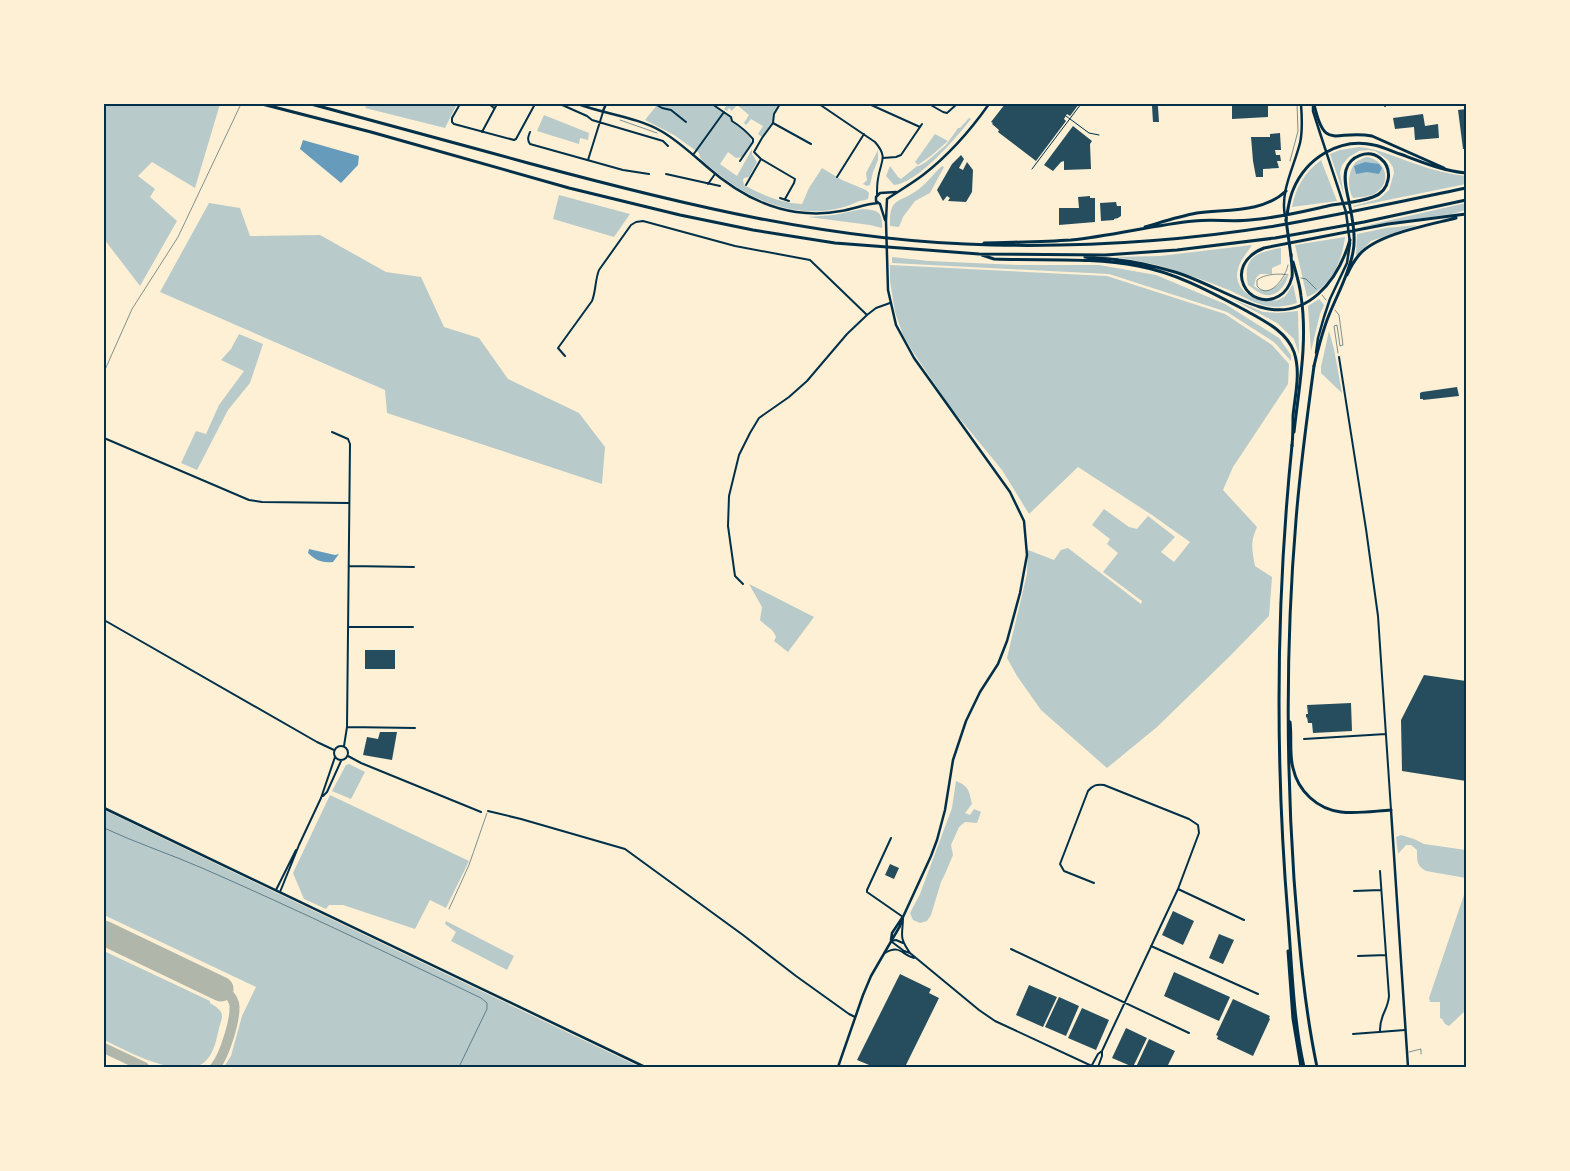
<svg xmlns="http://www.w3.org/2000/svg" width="1570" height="1171" font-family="Raleway,sans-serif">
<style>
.green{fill:#b9caca}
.water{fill:#669bbc}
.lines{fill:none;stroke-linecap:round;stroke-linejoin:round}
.taxiway{stroke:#b1b6ab;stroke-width:10}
.runway{stroke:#b1b6ab;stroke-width:25}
.building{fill:#264d5e}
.path{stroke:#003049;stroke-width:0.5}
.service{stroke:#003049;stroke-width:0.5}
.pedestrian{stroke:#003049;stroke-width:1}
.minor{stroke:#003049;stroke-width:2}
.tertiary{stroke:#003049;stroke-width:2.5}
.secondary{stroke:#003049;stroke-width:2.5}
.trunk{stroke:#003049;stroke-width:3}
.motorway{stroke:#003049;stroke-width:3}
.neatline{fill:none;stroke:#003049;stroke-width:2}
</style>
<rect width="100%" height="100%" fill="#fdf0d5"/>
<path class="green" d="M104 104H220L195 188 152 162 138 176 155 189 150 197 177 221 140 286 104 239Z
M367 104H457L445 128 365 108Z
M655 104H713L731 117 732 121C740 126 750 133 752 143L742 157 736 158 728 152 720 164 737 176 752 149V154L757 162 749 177 744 178 743 180 744 185C762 195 781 203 802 204L809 188 822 168 842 180 866 190 869 193 868 199C864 201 861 200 857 202 810 224 754 204 716 172 711 167 699 161 699 153L674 135 645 120 657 105Z
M723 104H780L774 114 773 123 762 137 758 134 763 126 751 119 746 125 744 123 749 115 737 105 732 111 729 108 727 111 724 109 726 106Z
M544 115 589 133 588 140 580 138 579 144 537 131Z
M969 118 971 119C956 138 918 183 894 185L886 176 890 166 898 177 901 179 917 166H919L926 162 946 145 958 128H960Z
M935 134 948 141 932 155 918 165 915 162Z
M1359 147C1380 149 1397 158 1416 164 1432 170 1449 174 1466 176V184L1353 207V206L1379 199 1389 190 1394 173 1393 167 1388 160 1375 151 1368 150 1359 151 1349 157 1342 165 1340 173 1344 195 1330 154 1340 150Z
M878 150V160L873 172 870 185 867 186 863 184 867 180 866 173Z
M1366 157C1384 159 1393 180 1377 192 1371 197 1361 197 1353 198 1347 189 1348 172 1355 163 1358 160 1362 159 1366 157Z
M1321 160 1337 201 1292 207C1296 187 1304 173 1321 160Z
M942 166 944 167 930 193 915 201 903 217 899 227 890 226C889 196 899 204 919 189 928 182 934 173 942 166Z
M559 195 630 214 614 237 553 219Z
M209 203 240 208 250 236 320 235 386 272 421 277 444 327 479 338 508 379 579 413 605 447 602 484 387 413 385 390 160 292Z
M1466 203V210L1452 214 1360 227Z
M862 209C877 210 883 211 882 228L870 225 808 217 834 215Z
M1417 225 1371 241 1356 256 1357 234 1386 228Z
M1345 237C1344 243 1343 250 1341 256 1336 273 1323 291 1307 297L1295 245Z
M1252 245C1248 252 1240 260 1238 269 1231 293 1265 309 1284 297 1287 295 1290 288 1293 284L1297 303C1262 314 1251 298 1221 287 1206 281 1190 275 1174 270 1155 264 1135 260 1115 257L1160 256Z
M1281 248V264L1272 268V274H1260L1256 278 1254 286C1266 296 1278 288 1285 276H1288C1285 288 1274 299 1262 294 1257 292 1253 288 1248 285 1242 257 1257 252 1281 248Z
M892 257 929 261 1019 265H1099L1156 275 1225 304 1279 338 1291 355V361L1274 342 1227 312 1109 274 892 263Z
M890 265 1107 276 1225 314 1272 345 1289 364 1288 384 1233 467 1223 490 1257 527C1250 543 1252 550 1255 566L1272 577 1269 616 1230 656 1157 727 1107 768 1041 710 1017 676 1007 658 1027 574 1028 550 1054 560 1061 550 1068 548 1141 604 1142 601 1103 572 1118 553 1107 544 1110 539 1092 525 1104 509 1129 527 1137 529 1148 516 1175 537 1161 552 1174 562 1190 542 1152 515 1078 467 1029 514 1002 470 951 408 913 352 903 335 895 312 890 281Z
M1230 298 1263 312 1278 313 1298 311 1299 354 1294 339 1277 323Z
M1319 299 1324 305 1320 314 1311 351 1308 306Z
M1329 331 1334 349 1342 393 1321 373V367Z
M239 334 263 344 250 383 228 410 197 470 181 463 196 431 206 434 219 405 244 371 221 360 231 349Z
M749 584 814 617 788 652 774 641 776 637C773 628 766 627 760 620L762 607Z
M349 764 365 772 351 799 332 791 346 765Z
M956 781C969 786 969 791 972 804L965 813 970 815 974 809 981 812 977 823 965 822 959 827 951 845 953 855 945 874 941 882 931 915 927 921 920 923 913 920 910 913 920 894 952 808Z
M330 795 469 861 446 908 430 900 415 929 343 905H329L326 909 304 899 293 873Z
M104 810 577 1037 640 1067H224L231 1056 242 1016 256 987 104 915Z
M1401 835 1414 839 1424 844 1466 850V878L1426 871C1416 866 1417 859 1417 850L1411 845H1406L1398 854 1396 837Z
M1466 889V1010L1449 1026 1445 1024 1442 1019 1440 1018V1002H1430L1429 998Z
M446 921 514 956 507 970 451 941 456 932 445 924Z
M104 951 210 1001V1003C215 1006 222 1010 222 1016 222 1020 220 1024 219 1028 216 1042 212 1064 194 1067 165 1072 129 1052 104 1040Z"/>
<path class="water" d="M303 140 359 156 358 165 341 183 300 149Z
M1365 162 1379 164 1382 168 1379 174 1367 172 1356 174 1354 166Z
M309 549 335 555 339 554 333 562C323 563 316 561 308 553Z"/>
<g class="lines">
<path class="taxiway" d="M104 1048 144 1067
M215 1067C224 1057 237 1017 234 1003 232 996 227 992 221 989"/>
<path class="runway" d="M104 933 221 989"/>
</g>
<path class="building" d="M1005 104H1079L1070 116 1067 114 1064 119 1066 121 1036 161 998 132 999 130 992 124 993 123 991 122Z
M1153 104H1157L1158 107 1159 122H1153L1152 106Z
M1232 104H1268V117L1232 119Z
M1466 109V149H1463L1458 110Z
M1423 114 1425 126 1438 124 1439 138 1415 140 1414 127 1395 129 1393 118Z
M1073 126 1092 141 1090 144 1091 169 1064 170V161L1061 162 1053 171 1044 165Z
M1280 133 1281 150H1275L1276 155H1280L1281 161H1277L1279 168 1263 169V177H1256L1253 161 1251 137H1270V134Z
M961 155 964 159 959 168 963 170 967 162 973 170 972 192 966 202 948 201 950 198 947 196 943 201 937 190 952 164Z
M1090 196V198H1095V222L1059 225V208H1079L1078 197Z
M1116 202 1117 206H1121V216L1118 218 1114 219V220L1101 221 1100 203Z
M1457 387 1459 396 1423 400V399H1420V393L1422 392Z
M365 650H395V669H365Z
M1424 675 1466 681V781L1402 771 1401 720Z
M1351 703 1352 731 1313 733 1312 723H1308L1307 717 1306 718V714H1308L1307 705Z
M380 732H397L392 760 363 755 367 737 378 739Z
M890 864 899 868 894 879 885 875Z
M1173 911 1194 921 1183 945 1162 935Z
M1219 934 1234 940 1223 964 1209 958Z
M1174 972 1230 997 1219 1021 1164 996Z
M900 974 931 989 929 993 939 998 905 1067H874L857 1060Z
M1029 985 1057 997 1043 1027 1016 1015Z
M1059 997 1079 1006 1066 1036 1045 1027Z
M1233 999 1270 1016 1269 1018 1270 1019 1253 1056 1217 1039 1218 1036 1216 1035Z
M1082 1008 1109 1020 1096 1050 1068 1038Z
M1126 1028 1147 1038 1133 1067 1112 1058Z
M1149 1039 1175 1051 1167 1067H1136Z"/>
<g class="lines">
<path class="path" d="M571 104 575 105
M620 120 657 133
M1290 161 1298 131 1297 104
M1288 265C1286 277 1269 301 1257 286V280C1264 274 1280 273 1288 275
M1301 278 1306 279 1316 289
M1322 295 1326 300
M1335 310 1339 315 1343 345 1340 346 1337 325 1334 326 1338 353"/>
<path class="service" d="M104 372 132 309 178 237 241 104
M104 828C136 843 170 854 202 868 296 909 389 954 481 998L487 1003V1009L459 1067
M449 909 469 865 487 813
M1409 1052 1421 1049V1054"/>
<path class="pedestrian" d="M1066 116 1089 133 1099 135
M1032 169 1081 104"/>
<path class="minor" d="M460 104 452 118V122L454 124 514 140 516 139 535 104
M489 104 494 108
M560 104 587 116 592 120 663 141 668 146
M655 104 662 108 671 110 686 122
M712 104 731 117 732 121C740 126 747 132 753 139V142L740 161
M780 104 774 114 773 123 811 144
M819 104 875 142C889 158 880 162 878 179 877 184 877 190 877 195
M869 104 920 127
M929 104 943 112 947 113 957 104
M1385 104V106
M616 105V104
M773 123 762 138 754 152 761 159 795 179 794 183 785 199
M482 132 497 104
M530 132C528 137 527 140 530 144L623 170 649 174
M693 155 724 112
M883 158 896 157 901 155 922 124
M588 160 603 112
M666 174 720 186
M837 177 864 134
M708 184 715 174
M746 185 761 159
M780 198 789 201
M565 356 558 348 592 301C596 291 595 280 599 270L631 225 636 222 643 221 735 246 810 260 867 315
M1339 357 1366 529 1378 616 1391 810
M332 432 348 439 350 444 347 727 344 746
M104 438 249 500 262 502 348 503
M349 566 414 567
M743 584 735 576 728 526 729 496 739 455 750 433 759 418 789 397 807 381 847 334 867 315 876 308 890 303
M104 620 317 742 334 750
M348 627H413
M347 727 415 728
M1304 739 1386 734
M334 753a7 7 0 1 1 14 0a7 7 0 1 1-14 0Z
M348 756 361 763 481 812
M323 796 327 792 341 761
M488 811 521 819 625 849 743 935 796 976 849 1014 855 1017
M891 838 867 890V892L903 917C903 935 898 936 910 953
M1380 871 1389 996C1388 1011 1379 1015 1380 1032
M1094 883 1064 871 1060 864 1088 791C1093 785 1097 784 1104 785L1189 819 1198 825 1199 833 1178 889 1102 1051V1056L1098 1067
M1178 889 1244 920
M276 890 296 850
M1354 891 1381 890
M280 892 299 845 321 798 335 757
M891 941 896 940 903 943
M892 942 904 951 910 953 979 1010 995 1021 1094 1067
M1151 946 1258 994
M1011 949 1189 1033
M885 953C900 944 902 955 914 958
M1358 956 1386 955
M1353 1034 1405 1030
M1092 1065 1098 1054 1102 1051"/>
<path class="tertiary" d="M603 111 606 104"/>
<path class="secondary" d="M578 104C604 114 637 117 661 131 677 140 692 154 706 166 732 189 761 207 796 212 811 214 826 214 841 211 854 209 865 204 878 203
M1313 104V111L1319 130 1346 212 1350 243 1347 263 1330 299 1324 317 1318 338 1316 353
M887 199C899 191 911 184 923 175 949 155 970 131 989 104
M1285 216C1280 191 1294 167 1300 143 1303 130 1302 117 1301 104
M885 220 880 204 876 201V197L880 193 896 192
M104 808 645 1067
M1391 810 1408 1067
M891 940 892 933 902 918
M838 1067 863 995 871 976 900 926 903 917 931 856 937 840 945 810 953 760 966 721 980 692 998 664 1007 641 1020 593 1027 555 1024 521 1010 492 914 358 896 325 888 290 886 221 887 199"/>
<path class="trunk" d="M1286 220 1291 256
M1293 262C1296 273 1300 285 1301 296 1308 341 1299 387 1294 432
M1314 366C1307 417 1300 469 1296 520 1286 639 1286 760 1294 879 1299 943 1304 1005 1317 1067
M1292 445C1276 602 1275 760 1288 917 1292 967 1293 1018 1304 1067
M1290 722C1292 737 1289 754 1293 768 1298 791 1317 809 1341 812 1357 814 1375 811 1391 810
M1288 951 1293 1019 1301 1067"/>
<path class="motorway" d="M262 104 371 132 569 188 680 215 753 230 835 243 979 254 1105 255 1177 250 1275 238 1364 222 1466 200
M311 104C384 124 456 143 528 163 680 204 834 242 992 245 1087 247 1182 241 1275 226 1339 215 1403 201 1466 188
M1314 104C1325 153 1335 129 1372 136L1444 168
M1286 220C1288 210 1289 199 1293 190 1306 158 1340 137 1374 145 1384 147 1393 152 1403 155 1424 163 1444 171 1466 173
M1145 227C1162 222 1180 216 1197 213 1226 209 1263 213 1286 191
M984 243C1013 242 1042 242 1071 240 1112 236 1153 225 1194 221 1213 219 1232 222 1250 220 1278 218 1305 211 1332 205 1345 203 1360 202 1373 197 1390 191 1394 169 1380 158 1368 149 1350 156 1346 170 1343 181 1348 195 1350 207 1353 221 1356 238 1353 252 1349 274 1337 295 1329 315 1322 332 1318 349 1314 366
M1291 254C1291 261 1293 270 1292 277 1290 285 1286 292 1279 296 1249 313 1220 266 1264 248L1388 224 1466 214
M982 255 994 259C1042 261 1091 257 1138 266 1176 273 1209 291 1243 309 1262 320 1286 330 1294 352 1301 372 1295 395 1293 416 1293 426 1293 436 1292 446
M1085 257C1097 259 1108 258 1119 260 1138 262 1157 267 1175 272 1204 281 1231 298 1260 307 1308 321 1338 280 1350 240
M1347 275C1350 268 1354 261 1359 255 1377 234 1429 225 1456 218"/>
</g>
<rect width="1570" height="1171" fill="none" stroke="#fdf0d5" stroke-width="210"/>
<rect x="105" y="105" width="1360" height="961" class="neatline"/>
</svg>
